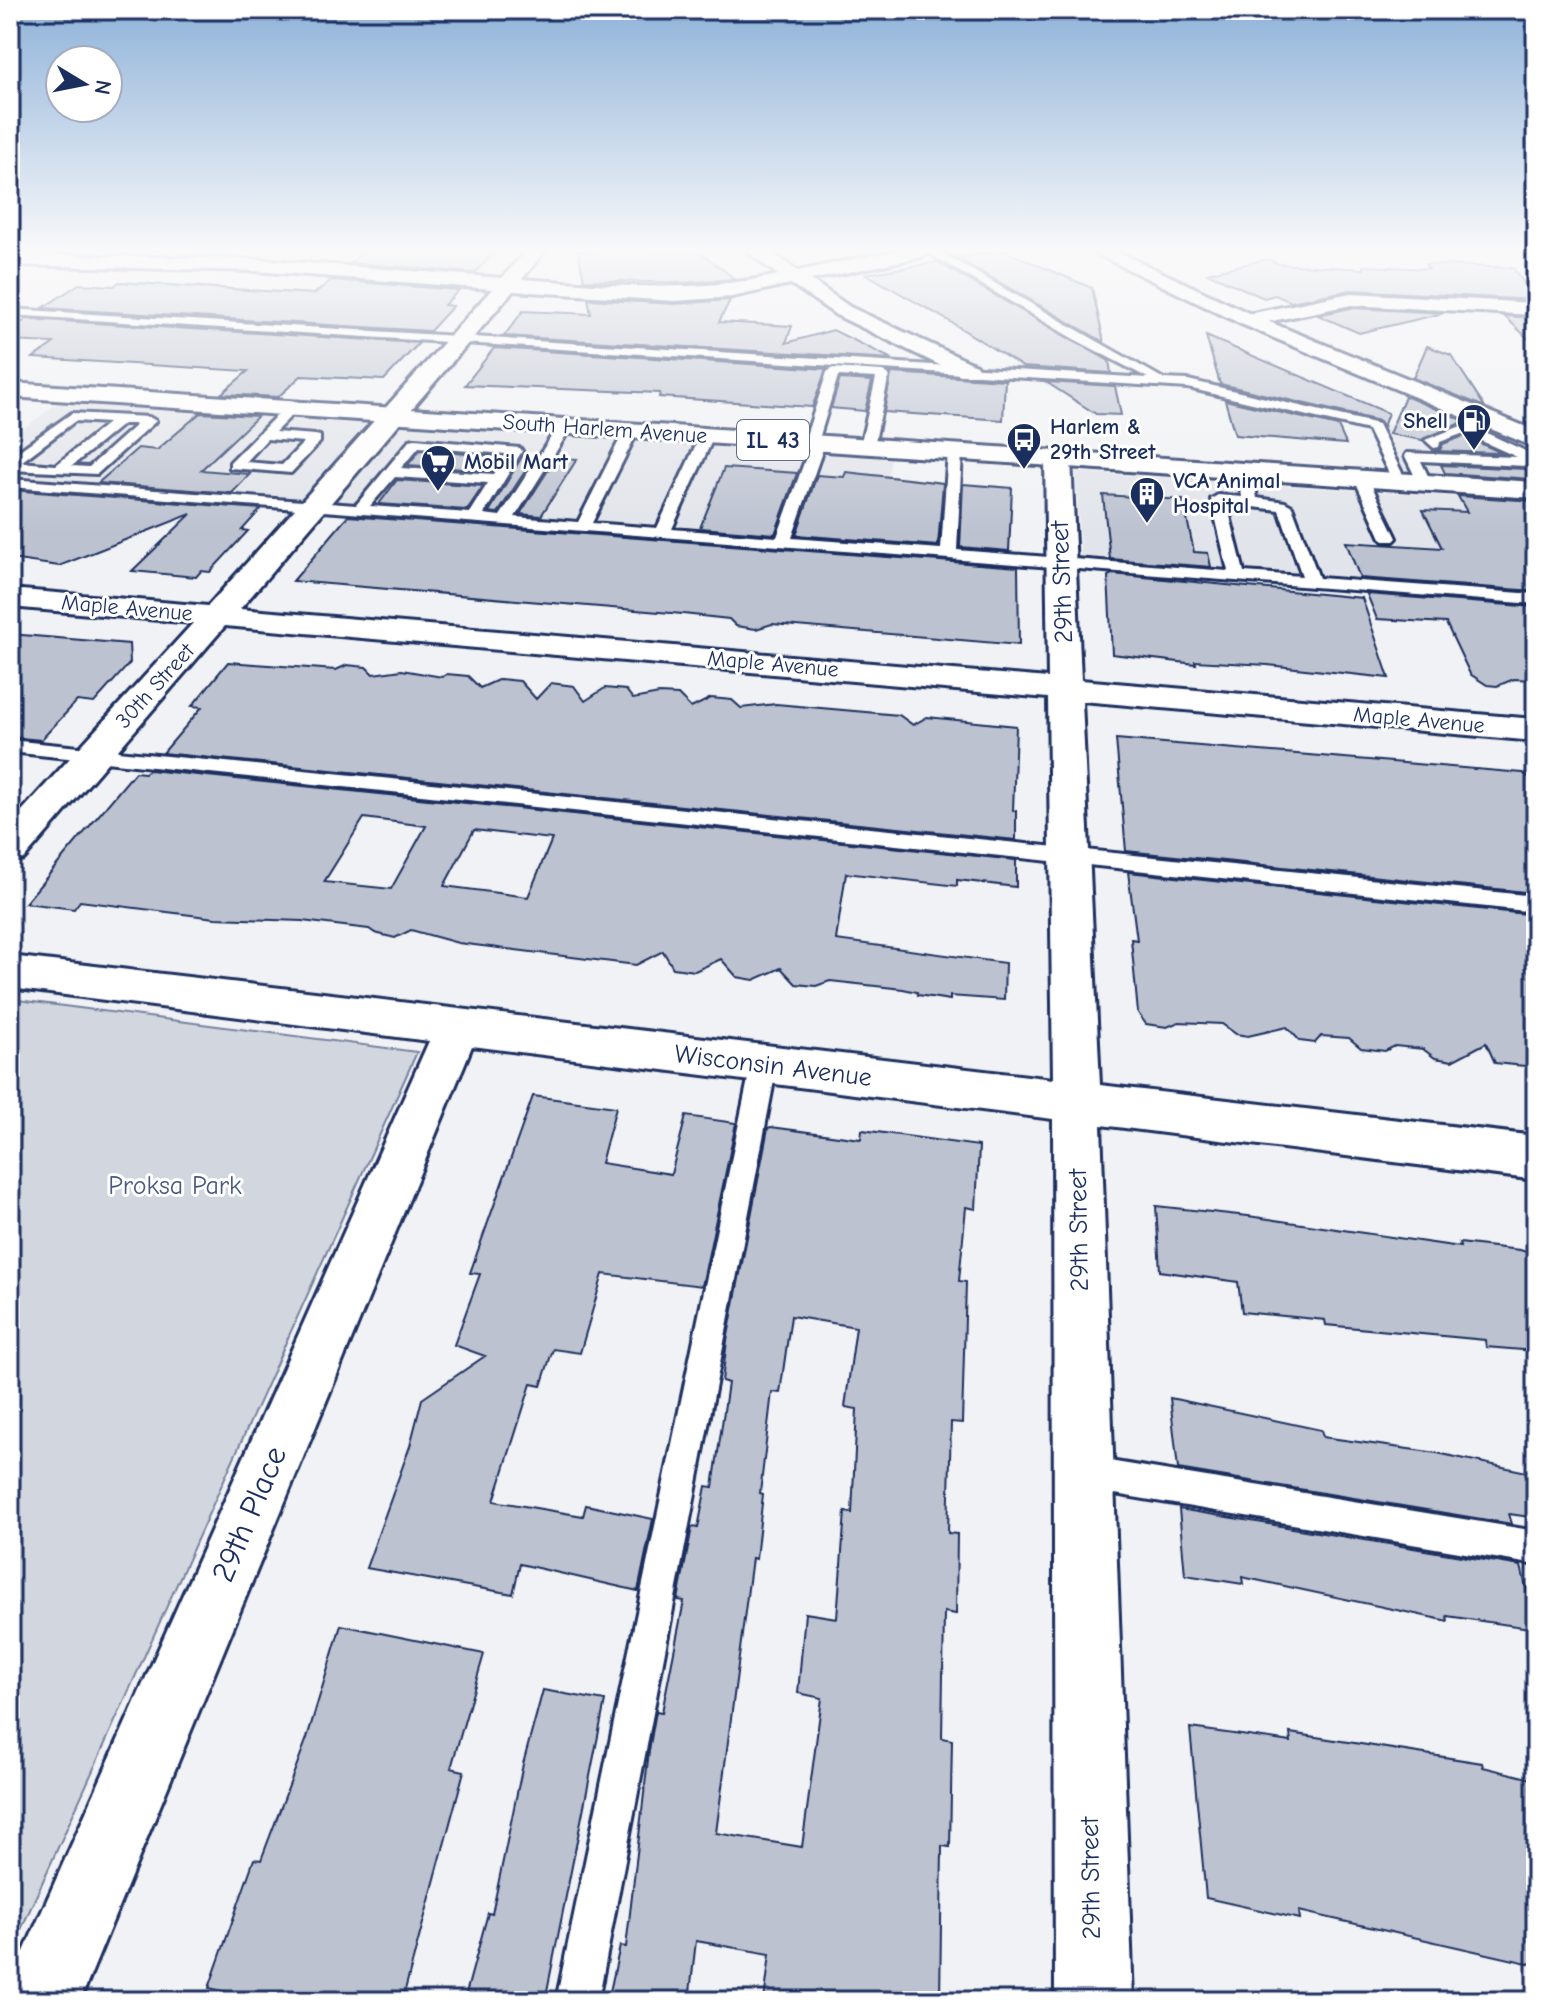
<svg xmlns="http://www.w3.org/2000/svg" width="1546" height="2011" font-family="'Comic Neue',sans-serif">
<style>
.built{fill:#e1e4ea}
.green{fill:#d2d6df;stroke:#76829e;stroke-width:2}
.building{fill:#bcc2d0;stroke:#1b2f5e;stroke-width:2;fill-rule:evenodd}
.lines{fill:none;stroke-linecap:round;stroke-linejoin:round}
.service-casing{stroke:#1b2f5e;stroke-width:6}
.minor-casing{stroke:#1b2f5e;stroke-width:6}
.tertiary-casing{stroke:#1b2f5e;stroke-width:6}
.primary-casing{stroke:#1b2f5e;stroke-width:6}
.service{fill:#fff;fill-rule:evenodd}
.minor{fill:#fff;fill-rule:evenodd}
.tertiary{fill:#fff;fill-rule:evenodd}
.primary{fill:#fff;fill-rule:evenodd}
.labels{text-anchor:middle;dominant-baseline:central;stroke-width:6;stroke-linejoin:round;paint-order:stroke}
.far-poi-label{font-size:22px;font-weight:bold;fill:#1b2f5e;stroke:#fff;text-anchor:start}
.far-street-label{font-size:22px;fill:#1b2f5e;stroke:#fff}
.shield{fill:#fff;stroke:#5f6d8e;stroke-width:2}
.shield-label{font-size:24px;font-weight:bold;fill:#1b2f5e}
.street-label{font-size:26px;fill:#1b2f5e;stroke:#fff}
.park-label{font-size:26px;fill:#49597e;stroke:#fff}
.near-street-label{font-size:32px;fill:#1b2f5e;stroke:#fff}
</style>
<rect width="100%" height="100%" fill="#f1f2f5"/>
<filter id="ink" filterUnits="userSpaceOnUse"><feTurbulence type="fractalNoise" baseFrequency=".0125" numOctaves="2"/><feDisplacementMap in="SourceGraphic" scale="16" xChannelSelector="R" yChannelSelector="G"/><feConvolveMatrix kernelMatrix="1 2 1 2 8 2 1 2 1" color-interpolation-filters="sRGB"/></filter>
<g filter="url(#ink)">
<path class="built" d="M59 402 378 425 308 502 10 480V439Z
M1442 404 1536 443V478L1389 470 1369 431Z
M400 426 891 459 874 547 332 504Z
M1076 472 1536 502V601L1081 567Z"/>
<path class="green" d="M10 999 417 1052 10 1954Z"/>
<path class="building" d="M365 251H496L475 273 350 263Z
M578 251H698L735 279 682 283 584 280Z
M995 251H1005L1092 288 1104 342 957 258Z
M1267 259 1279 264 1364 269 1363 266 1429 269 1425 264 1513 268 1536 300 1351 290 1291 302 1275 295 1264 298 1207 273Z
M937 262 1109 361 1111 373 1023 367 949 321 866 274Z
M331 280 459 290 444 305 453 306 430 331 43 308 79 284 114 286 119 282 314 294Z
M588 299 675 304 730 300 719 322 792 326 786 343 833 330 892 359 504 336 523 311 591 314Z
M1351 308 1444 313 1359 333 1318 315Z
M1504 316 1536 318V346Z
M27 319 419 343 384 380 301 376 278 397 221 394 248 371 33 358 54 343 10 341V330Z
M1206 336 1388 413 1383 427 1379 421 1220 384Z
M1427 346 1451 355 1485 407 1413 378Z
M494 348 827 369 812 407 659 397 660 393 465 385Z
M891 373 1005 380 1003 420 884 412Z
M840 379 872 381 865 411 831 408Z
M1046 382 1115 386 1121 415 1096 414Z
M1405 396 1465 421 1422 440 1389 434Z
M1225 400 1338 426 1346 444 1235 435Z
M200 413 258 416 201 470 250 474 232 493 98 483 138 448 157 450Z
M1464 436 1502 453 1433 451V450H1440L1443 444Z
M420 450 501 457 492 471 408 465Z
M523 455 535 456 498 513 489 512Z
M556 458 577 459 541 516 520 514Z
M1441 465 1526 469 1532 479 1445 473Z
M724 468 797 473 775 534 700 528Z
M846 472 943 483 938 546 796 535 817 475 844 477Z
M397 480 483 486 467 510 379 504Z
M963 484 1012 488 1009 551 960 547Z
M10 490 261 509 242 530 248 531 210 572 201 571 196 577 132 571 191 514 59 566 10 559Z
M1103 495 1183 500 1194 552 1208 553 1211 567 1110 559Z
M1458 496 1536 501V591L1360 578 1346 542 1442 548 1423 510 1467 512Z
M348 516 1018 567 1019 645 772 624 756 629 736 626 729 619 683 614 293 581Z
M1112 574 1362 598 1389 678 1268 665 1195 661 1196 664 1112 654 1108 576Z
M1367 594 1536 607V680L1514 679 1497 686 1487 685 1470 674 1446 623 1377 619Z
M10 634 129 644 130 663 94 703 77 701 41 740 10 737Z
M228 662 336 670 347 665 366 667 373 674 402 670 442 677 447 674 468 676 480 688 500 679 520 681 536 699 551 683 574 686 585 701 605 688 626 690 633 699 659 694 678 695 691 708 711 698 732 700 741 708 776 704 899 715 913 725 927 717 1016 726 1013 811H1016V840L163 753 202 707 192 706Z
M1116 739 1523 773 1536 783V893L1126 851Z
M149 770 1016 860V887L957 880V886L846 873 836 940 1005 963 1004 1000 950 996V1000L918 995 917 992 903 989 830 981 816 986 796 984 781 968 754 980 737 977 721 959 695 971 673 968 663 951 636 965 458 943 411 930 395 938 375 933 369 929 302 921 215 918 80 901 74 909 25 903 135 772 145 773ZM364 818 426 826 391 889 324 882ZM474 830 552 839 528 897 444 886Z
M1128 872 1536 915V1067L1495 1063 1486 1043 1452 1061 1435 1058 1423 1049 1395 1046 1385 1051 1361 1048 1349 1038 1321 1036 1315 1043 1300 1041 1287 1027 1248 1036 1236 1034 1222 1024 1179 1022 1167 1027 1146 1024 1138 1013 1131 939 1137 940Z
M533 1096 616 1107 601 1163 671 1174 686 1116 736 1123 702 1286 603 1274 580 1353 553 1349 541 1386 531 1384 494 1501 583 1516 586 1505 653 1519 638 1591 520 1564 513 1594 366 1568 410 1446 422 1399 485 1356 454 1345 480 1274 470 1273Z
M771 1127 861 1139 862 1130 979 1146 976 1209 966 1207 959 1281 966 1282 962 1423 951 1422 948 1533 957 1534 956 1614 944 1612 942 1738 952 1740 950 1847 942 1846 940 2001H764L770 1954 696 1941 689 2001H608L620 1946 626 1947 649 1751 656 1711 662 1712 684 1601 678 1600 692 1527 698 1528 706 1486 713 1487 728 1383 722 1381 727 1341 768 1128ZM791 1316 856 1327 845 1407 857 1409 852 1513 845 1512 837 1618 805 1613 798 1693 822 1698 802 1847 716 1833 752 1558 756 1559 763 1494 760 1493 772 1392 780 1393Z
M1156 1206 1248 1216 1460 1247 1459 1243 1520 1250 1536 1255V1351L1486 1347 1485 1340 1326 1325 1325 1320 1242 1312 1238 1282 1160 1271Z
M1170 1398 1321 1430 1323 1437 1437 1453 1536 1474V1518L1509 1514 1512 1524 1178 1469Z
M1179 1509 1521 1566 1536 1629 1447 1616 1448 1621 1242 1577 1243 1584 1185 1575Z
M341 1625 484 1654 451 1768 464 1771 402 2001H268L209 1988 254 1859 261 1860 307 1738Z
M543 1690 605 1701 545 2001H464L488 1913 492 1914 523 1764Z
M1190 1728 1291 1742 1290 1733 1482 1763 1483 1767 1536 1780V1965L1299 1911 1300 1919 1206 1898Z"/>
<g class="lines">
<defs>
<path id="service" d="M925 251H938L1164 379 1188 380 1378 424 1406 481 1404 484H1394L1368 430 1188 388 10 315V309L1148 378 1072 338Z
M833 368 883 371 889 375 874 446 867 450 860 446 876 378 838 376 819 439 825 443 792 538 941 549 948 452 955 448 962 452 957 550 1228 571 1211 499 1218 495 1242 497 1238 471 1245 467 1252 471 1257 498 1285 502 1292 506 1319 578 1536 594V604L10 487V479L356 505 410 440 415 439 520 448 522 451 484 514 500 516 560 423 565 422 572 426 515 517 578 522 624 431 631 427 638 431 592 523 657 528 700 436 707 432 714 436 672 529 777 537 810 446 804 442 827 372ZM419 447 506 454 494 474 401 468ZM395 477 488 483 469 513 370 506ZM1227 504 1279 510 1302 576 1244 572Z
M286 406 298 409 275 432 315 435 320 436V442L291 473 230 468V462ZM267 439 304 442 282 465 246 462Z
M72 413 149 417 156 421 97 474 10 470V457ZM75 421 108 423 56 465 21 462ZM123 424H137L89 467 72 466Z
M1487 416 1494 420 1476 428 1536 456V464L1526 466 1421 461 1431 482 1424 486 1419 485 1405 456 1407 453 1517 457 1464 433 1440 442 1439 447 1434 448 1425 440Z
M1361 474 1368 478 1397 538 1394 541H1384L1381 538 1354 478Z
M10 740 1536 896V912L10 752Z
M764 1055 773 1058 777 1065 598 2001H556L751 1065 755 1058Z
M1085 1457 1536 1531V1565L1085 1489 1073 1485 1069 1473 1073 1461Z"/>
<path id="minor" d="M526 251H545L522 279C612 285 689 294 778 275L747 251H769L798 271 892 251H930L921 257 811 280 850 307 976 365 979 370 976 375H960L836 315 791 284 732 297 675 301 513 291 240 609 1048 678 1045 458 1049 453H1067L1071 458 1081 680 1536 719V741L1082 701 1100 1085 1536 1136V1180L1101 1125 1133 2001H1055L1053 1119 472 1046 80 2001H10V1982L14 1974 429 1041 10 988V956L1053 1079 1048 698 225 626 24 859 10 862V824L193 623 10 607V589L208 606 492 289 255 271 12 265 10 254 255 259 502 278Z
M1351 293 1536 303V315L1351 305 1248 326 1237 320 1248 314Z"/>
<path id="tertiary" d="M1091 251H1116L1255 316 1536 431V448L1241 324Z"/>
<path id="primary" d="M10 383 1536 482V498L10 397Z"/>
</defs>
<use href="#service" class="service-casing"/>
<use href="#minor" class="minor-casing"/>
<use href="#tertiary" class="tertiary-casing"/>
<use href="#primary" class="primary-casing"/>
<use href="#service" class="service"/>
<use href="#minor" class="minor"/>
<use href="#tertiary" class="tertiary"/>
<use href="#primary" class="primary"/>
</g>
</g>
<linearGradient id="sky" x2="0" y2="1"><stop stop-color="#8eb2d9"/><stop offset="0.47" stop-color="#f9f9fa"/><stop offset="1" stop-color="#f9f9fa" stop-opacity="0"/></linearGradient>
<rect width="1546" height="533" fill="url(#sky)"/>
<defs>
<symbol id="fuel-pin" viewBox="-11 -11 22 30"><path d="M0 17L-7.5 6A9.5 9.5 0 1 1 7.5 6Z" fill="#1b2f5e" stroke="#fff"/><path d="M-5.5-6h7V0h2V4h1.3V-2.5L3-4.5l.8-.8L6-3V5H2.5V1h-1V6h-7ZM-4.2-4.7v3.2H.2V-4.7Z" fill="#fff"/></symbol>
<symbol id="bus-pin" viewBox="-11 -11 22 30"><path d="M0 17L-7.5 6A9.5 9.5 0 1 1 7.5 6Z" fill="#1b2f5e" stroke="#fff"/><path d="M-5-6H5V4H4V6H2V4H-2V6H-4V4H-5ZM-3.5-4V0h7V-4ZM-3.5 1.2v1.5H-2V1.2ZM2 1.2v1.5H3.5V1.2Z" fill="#fff"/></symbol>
<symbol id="supermarket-pin" viewBox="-11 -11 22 30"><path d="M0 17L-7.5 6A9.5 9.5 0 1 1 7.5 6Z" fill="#1b2f5e" stroke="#fff"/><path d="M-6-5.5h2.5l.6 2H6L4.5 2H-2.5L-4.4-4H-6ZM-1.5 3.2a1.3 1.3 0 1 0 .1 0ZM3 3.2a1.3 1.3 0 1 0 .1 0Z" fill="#fff"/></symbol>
<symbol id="building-pin" viewBox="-11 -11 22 30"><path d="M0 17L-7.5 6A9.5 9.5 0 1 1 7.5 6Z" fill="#1b2f5e" stroke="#fff"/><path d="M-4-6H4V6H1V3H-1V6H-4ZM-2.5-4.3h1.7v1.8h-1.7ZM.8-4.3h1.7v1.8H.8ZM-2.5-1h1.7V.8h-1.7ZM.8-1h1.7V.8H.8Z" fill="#fff"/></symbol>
</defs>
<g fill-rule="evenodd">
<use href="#fuel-pin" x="1454" y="401" width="40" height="54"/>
<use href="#bus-pin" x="1004" y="420" width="40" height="54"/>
<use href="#supermarket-pin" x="418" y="442" width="40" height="54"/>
<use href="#building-pin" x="1127" y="474" width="40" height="54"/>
</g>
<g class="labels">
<g class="far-poi-label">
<text x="1448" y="421" text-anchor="end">Shell</text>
<text x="1050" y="427">Harlem &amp;<tspan x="1050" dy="25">29th Street</tspan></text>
<text x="464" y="462">Mobil Mart</text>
<text x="1173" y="481">VCA Animal<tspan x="1173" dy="25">Hospital</tspan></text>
</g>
<g class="far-street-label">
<text transform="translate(605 429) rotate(4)">South Harlem Avenue</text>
<text transform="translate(127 608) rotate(5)">Maple Avenue</text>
<text transform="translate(773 664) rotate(5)">Maple Avenue</text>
<text transform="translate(155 686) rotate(-48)">30th Street</text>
<text transform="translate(1419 720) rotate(5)">Maple Avenue</text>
</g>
<rect class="shield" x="737" y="420" width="72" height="40" rx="6"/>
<g class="shield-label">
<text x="773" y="440">IL 43</text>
</g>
<g class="street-label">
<text transform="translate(1062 582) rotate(-92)">29th Street</text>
<text transform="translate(773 1066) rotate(7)">Wisconsin Avenue</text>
<text transform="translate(1079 1230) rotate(-91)">29th Street</text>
<text transform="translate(1091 1878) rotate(-91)">29th Street</text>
</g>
<g class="park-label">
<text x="175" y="1186">Proksa Park</text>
</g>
<g class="near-street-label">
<text transform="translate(249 1514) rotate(-67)">29th Place</text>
</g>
</g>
<rect width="1546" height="2011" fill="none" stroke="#fff" stroke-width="40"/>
<rect x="20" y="20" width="1506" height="1971" fill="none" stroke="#1b2f5e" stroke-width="3" filter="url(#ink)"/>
<g transform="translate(84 84) rotate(100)"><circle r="38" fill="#ffffff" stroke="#a4acbf" stroke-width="2"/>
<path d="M0-6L14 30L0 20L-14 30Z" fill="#1b2f5e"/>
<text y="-12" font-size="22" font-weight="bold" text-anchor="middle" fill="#1b2f5e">N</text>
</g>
</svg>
